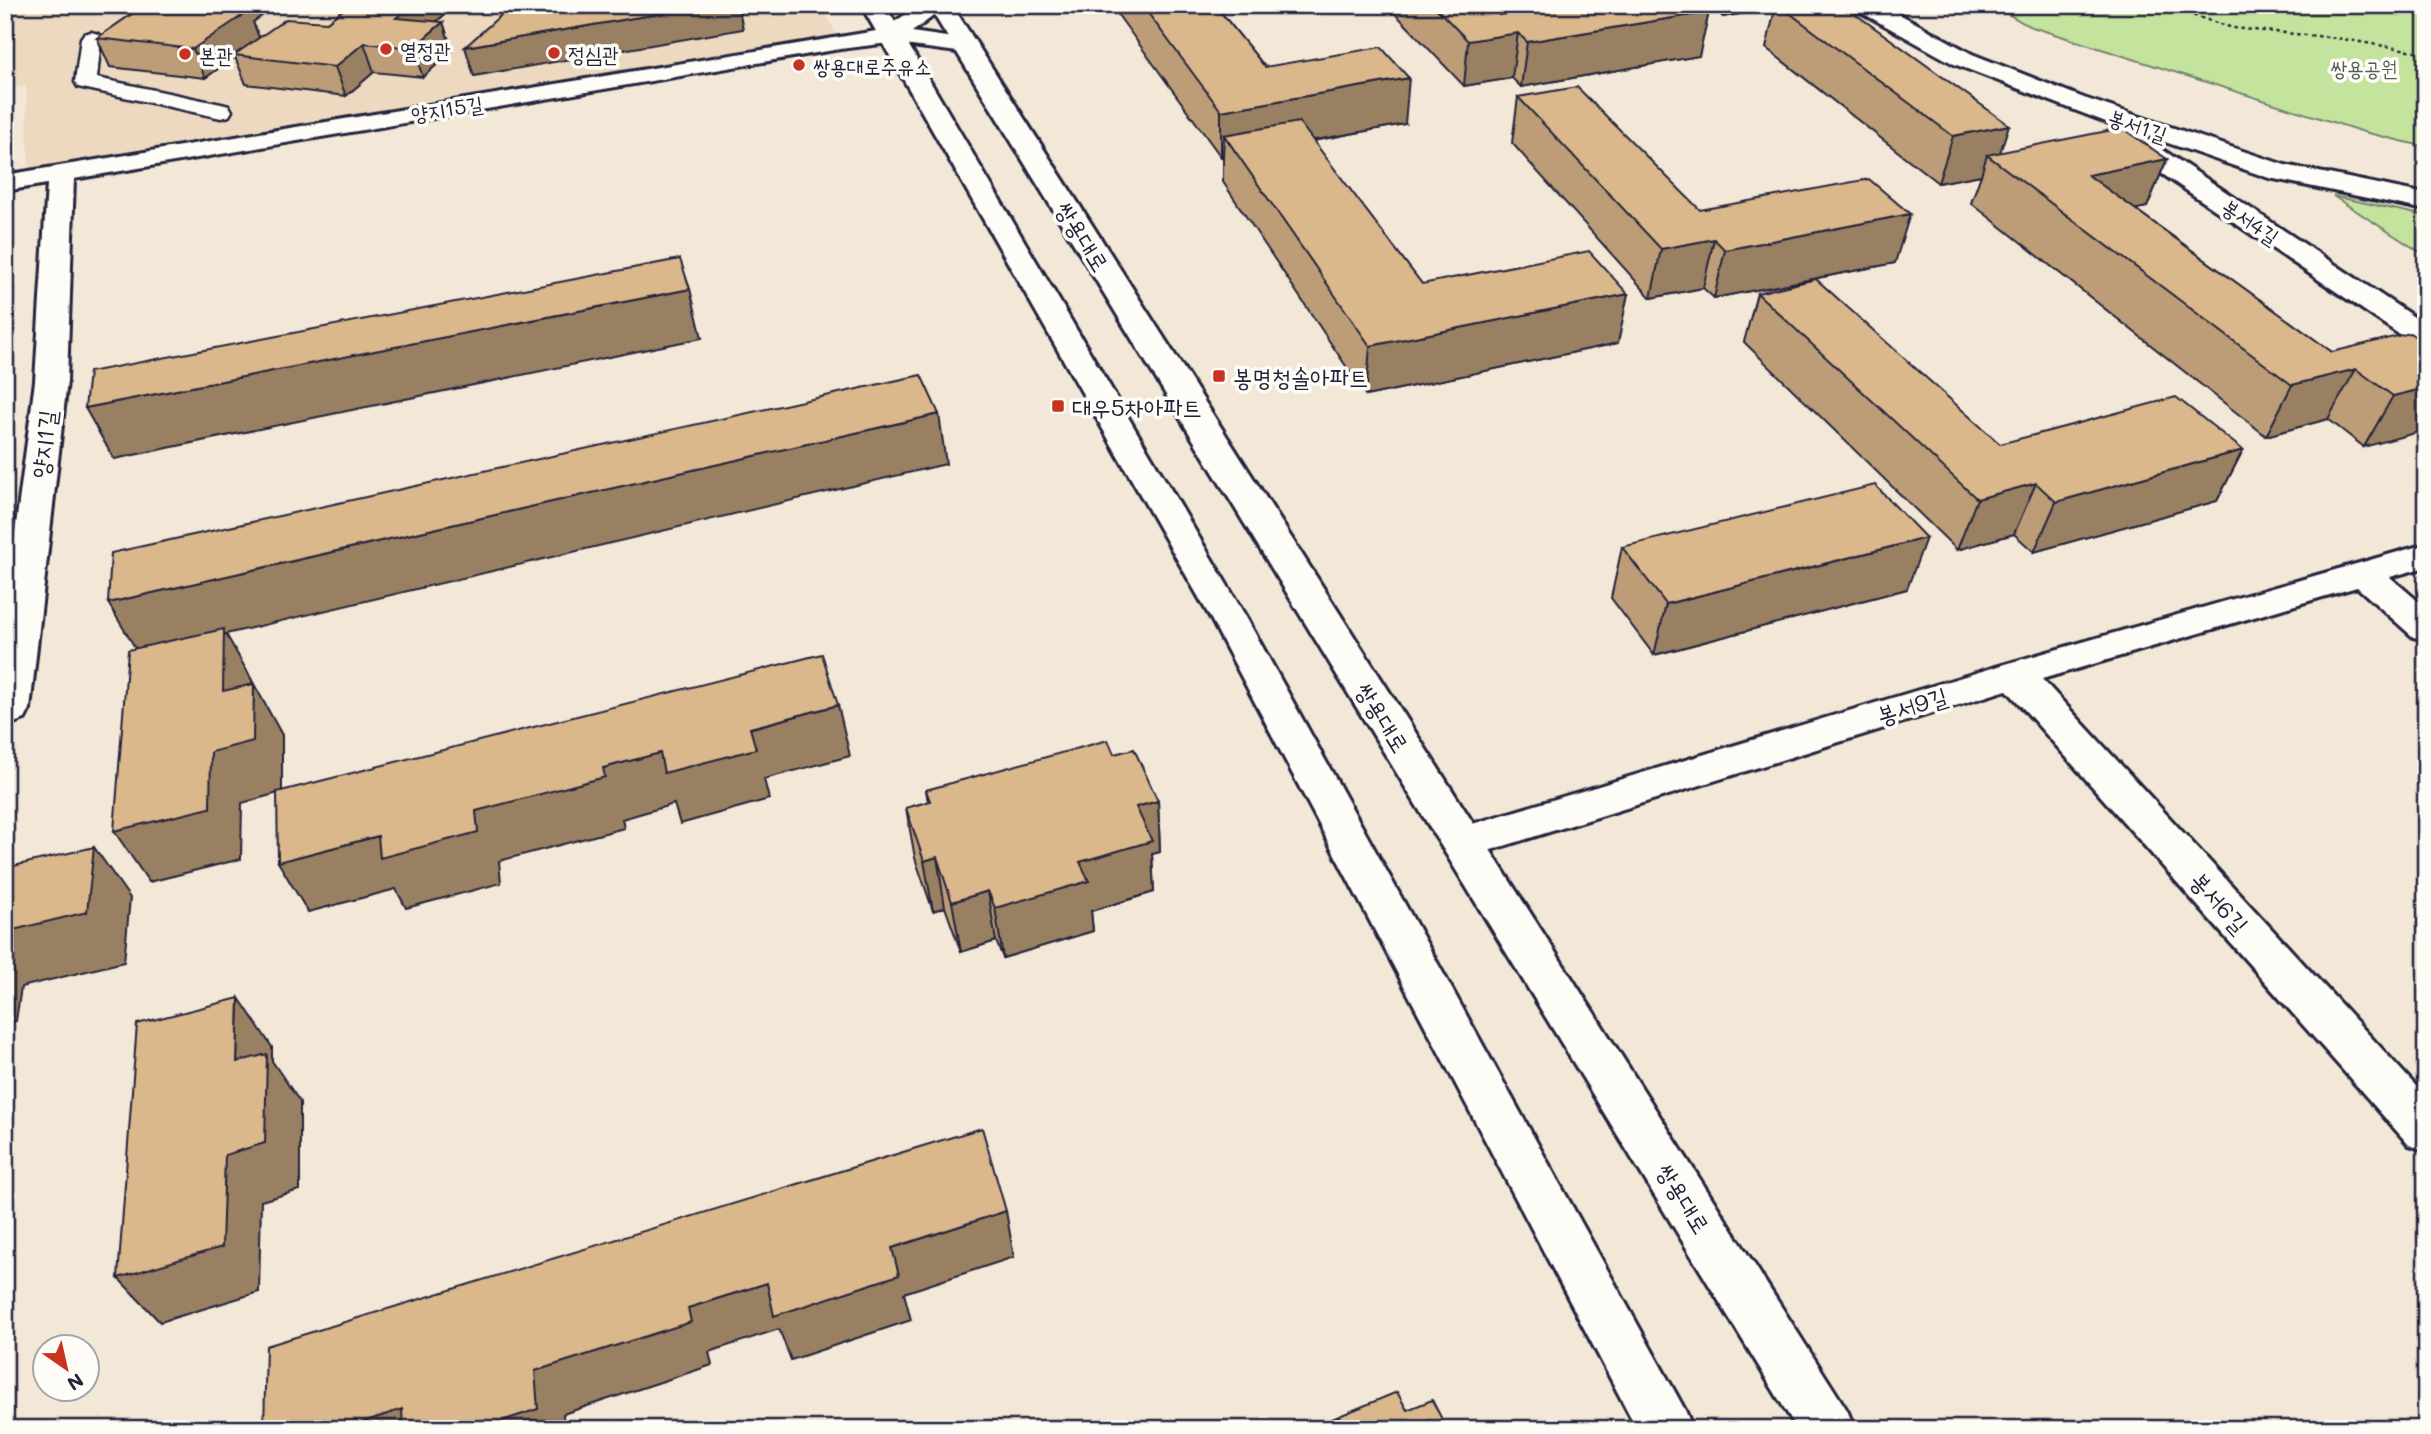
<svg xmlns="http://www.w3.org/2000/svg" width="2431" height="1434" font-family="Mali,'Poor Story',sans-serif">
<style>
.built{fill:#ecd9c0}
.green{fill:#c4e49d;stroke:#73836c;stroke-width:2}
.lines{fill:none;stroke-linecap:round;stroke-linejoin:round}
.service-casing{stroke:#22223b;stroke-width:5}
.minor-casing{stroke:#22223b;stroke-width:6}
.secondary-casing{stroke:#22223b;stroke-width:6}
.path{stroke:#22223b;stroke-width:2.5;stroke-dasharray:3.5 3.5;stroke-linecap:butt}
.service{fill:#fdfcf7;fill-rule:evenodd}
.minor{fill:#fdfcf7;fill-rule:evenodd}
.secondary{fill:#fdfcf7;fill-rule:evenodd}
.wall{fill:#bc9d78;stroke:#22223b;stroke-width:2}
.shaded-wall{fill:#998062;stroke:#22223b;stroke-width:2}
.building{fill:#dbb78c;stroke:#22223b;stroke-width:2}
.poi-dot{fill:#c8321e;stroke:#fdfcf7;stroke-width:2.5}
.labels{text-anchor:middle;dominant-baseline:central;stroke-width:7;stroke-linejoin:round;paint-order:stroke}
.far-poi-label{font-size:21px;fill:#22223b;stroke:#fdfcf7;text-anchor:start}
.far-park-label{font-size:21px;fill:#535c58;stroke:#fdfcf7}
.far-street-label{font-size:21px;fill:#22223b;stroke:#fdfcf7}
.street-label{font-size:24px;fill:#22223b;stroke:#fdfcf7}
.poi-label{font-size:24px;fill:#22223b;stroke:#fdfcf7;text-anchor:start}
</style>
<rect width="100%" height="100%" fill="#f3e7d7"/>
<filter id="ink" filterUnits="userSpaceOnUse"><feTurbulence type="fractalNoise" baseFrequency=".0143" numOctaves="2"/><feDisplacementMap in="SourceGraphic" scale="14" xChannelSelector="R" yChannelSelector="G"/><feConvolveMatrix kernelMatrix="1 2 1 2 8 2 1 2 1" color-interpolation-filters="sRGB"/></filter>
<g filter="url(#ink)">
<path class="built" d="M5 5H821L837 35 29 172 26 86 5 89Z"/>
<path class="green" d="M1992 5H2426V147L2364 132 2029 26Z
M2333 196 2426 216V256Z"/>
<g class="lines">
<defs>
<path id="service" d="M91 32 98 34 101 38 97 78 221 104 229 106 232 111 229 116 221 118 78 87 75 82 81 38 84 34Z"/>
<path id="minor" d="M920 5H948L912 32 974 41 977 46 974 51 965 53 889 43 840 49 74 179 67 381 30 709 25 719 5 726V608L35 381 47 184 5 191V175L882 30Z
M1853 5H1883L1972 54 2084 98 2285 165 2426 194V210L2269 178 2136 132 2426 325V348L2415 345 2112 140 2108 134 2112 128 2119 127 1954 64 1857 10Z
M2426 544V567L2390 577 2426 608V640L2413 637 2357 587 2042 679 2426 1097V1151L2409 1145 2007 690 1462 859 1447 854 1441 843 1447 832 1462 827 2002 665Z"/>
<path id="secondary" d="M861 5H885L1246 617 1685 1410 1693 1429H1637L1210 617Z
M928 5H952L1847 1410 1855 1429H1797Z"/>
</defs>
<use href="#service" class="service-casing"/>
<use href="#minor" class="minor-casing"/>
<use href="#secondary" class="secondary-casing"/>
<path class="path" d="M2160 5 2233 28 2337 38 2426 53"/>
<use href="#service" class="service"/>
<use href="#minor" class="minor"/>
<use href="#secondary" class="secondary"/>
</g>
<path class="wall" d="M145 5H277L253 22 259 37 327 22 349 5H456L436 22H443L452 51 423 77 374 72 346 96 246 84 235 57 205 78 110 67 97 38Z
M1118 5H1215L1265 67 1405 124 1313 141 1422 284 1618 343 1366 396 1223 182V157H1221L1118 15Z
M1387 5H1488L1499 15 1709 12 1699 56 1521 87 1512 78 1464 86Z
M1708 5H1774L1773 8 1723 17Z
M1776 5H1843L2000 153 2167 159 2147 207 2135 209 2332 352 2426 344 2364 447 2328 419 2266 436 1971 203 1981 175 1938 183 1766 48Z
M1518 97 1700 210 1895 263 1714 298 1703 288 1651 298 1512 143Z
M1757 293 2000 444 2243 450 2217 501 2034 552 2014 534 1957 550 1744 342Z
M1622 547 1907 589 1654 655 1611 598Z
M1114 754 1158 801 1160 852 1152 854 1154 892 1091 911 1093 931 1003 958 996 941 961 952 945 907 933 911 915 858 906 808 928 802 926 790Z"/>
<path class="shaded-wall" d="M5 5H19L5 12Z
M226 5H277L253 22 260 40 234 55 235 57 205 78 193 49 222 8Z
M412 5H456L406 47 396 18Z
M709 5H738L743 29 474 76 465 47Z
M1726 5H1774L1773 8 1723 17Z
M1709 12 1699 56 1521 87 1527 42Z
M443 22 452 51 423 77 413 48Z
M1518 33 1512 78 1464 86 1468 41Z
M364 43 374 72 346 96 335 67Z
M1409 78 1405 124 1237 154 1224 135 1223 157H1221V111Z
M2009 125 1997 162 1987 155 1981 175 1938 183 1953 136Z
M2167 159 2147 207 2076 222 2088 175Z
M1910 214 1895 263 1714 298 1725 250Z
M1714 239 1703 288 1651 298 1661 249Z
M690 289 702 338 114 459 85 408Z
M1628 294 1618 343 1366 396 1370 346Z
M2356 369 2328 419 2266 436 2292 385Z
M2426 388V430L2364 447 2393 396Z
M939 414 946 464 226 634 252 680V742L254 684 282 735V792L242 803 241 859 149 882 114 831 211 752 139 654 108 603Z
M2243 450 2217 501 2034 552 2056 502Z
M2036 483 2014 534 1957 550 1977 499Z
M1926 538 1907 589 1654 655 1666 604Z
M838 705 850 756 764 779 769 799 680 824 674 804 622 819 624 828 499 861 501 883 406 908 396 889 308 912 278 862 476 811 603 768Z
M1158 801 1160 852 1152 854 1154 892 1091 911 1093 931 1003 958 995 908 1080 862 1136 807Z
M94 847 130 898 124 962 21 987 16 1021 5 1024V932Z
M937 857 945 907 933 911 924 861Z
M988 891 996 941 961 952 952 902Z
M239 998 272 1047V1061L300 1102V1190L261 1201 259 1292 160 1322 118 1278 225 1155 237 1062Z
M1006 1211 1014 1257 904 1293 911 1320 791 1360 779 1329 709 1352 712 1365 563 1414 564 1429H478L535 1371 688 1308 767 1283 892 1248Z
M402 1409 418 1429H342Z"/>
<path class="building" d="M145 5H226L222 8 249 11 193 49 97 38Z
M349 5H412L396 18 443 22 413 48 364 43 335 67 234 55 286 19 327 22Z
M512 5H709L465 47Z
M1142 5H1215L1265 67 1381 47 1409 78 1221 111Z
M1433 5H1488L1499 15 1560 5H1701L1709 12 1527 42 1518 33 1468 41Z
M1779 5H1843L2009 125 1953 136Z
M1577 87 1700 210 1869 179 1910 214 1725 250 1714 239 1661 249 1518 97Z
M1299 122 1422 284 1589 251 1628 294 1370 346 1224 135Z
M2122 128 2167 159 2088 175 2332 352 2410 333 2426 344V388L2393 396 2356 369 2292 385 1987 155Z
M680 259 690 289 85 408 89 372Z
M1816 279 2000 444 2176 397 2243 450 2056 502 2036 483 1977 499 1757 293Z
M921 375 939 414 108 603 111 553Z
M1875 485 1926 538 1666 604 1622 547Z
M224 629 223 691 254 684 253 741 211 752 210 808 114 831 128 650Z
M822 654 838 705 750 728 756 749 664 773 660 753 603 768 605 777 476 811 478 832 380 858 378 836 278 862 277 792Z
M1108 740 1114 754 1134 749 1158 801 1136 807 1152 841 1080 862 1089 881 995 908 988 891 952 902 937 857 924 861 906 808 930 801 926 790Z
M94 847 87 912 5 932V868Z
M239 998 237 1062 267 1054 265 1143 225 1155 222 1247 118 1278 137 1024Z
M982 1128 1006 1211 892 1248 899 1275 774 1316 767 1283 688 1308 691 1322 535 1371 538 1409 478 1429H403L402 1409 342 1429H264L266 1346Z
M1397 1392 1407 1410 1432 1400 1447 1429H1308Z"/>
</g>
<g class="poi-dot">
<circle cx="386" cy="49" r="7"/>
<circle cx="554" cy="53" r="7"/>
<circle cx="185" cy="54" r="7"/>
<circle cx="799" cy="65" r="7"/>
<rect x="1212" y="369" width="14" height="14" rx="3.5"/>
<rect x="1051" y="399" width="14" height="14" rx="3.5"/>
</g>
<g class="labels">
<g class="far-poi-label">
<text x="400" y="49">열정관</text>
<text x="568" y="53">정심관</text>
<text x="199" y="54">본관</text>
<text x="813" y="65">쌍용대로주유소</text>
</g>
<g class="far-park-label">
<text x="2364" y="67">쌍용공원</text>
</g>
<g class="far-street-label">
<text transform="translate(447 108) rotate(-9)">양지15길</text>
<text transform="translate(2138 125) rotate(19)">봉서1길</text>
<text transform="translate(2251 221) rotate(34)">봉서4길</text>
</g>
<g class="street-label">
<text transform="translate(1083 236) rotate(58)">쌍용대로</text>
<text transform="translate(43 444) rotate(-83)">양지1길</text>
<text transform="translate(1912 705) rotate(-17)">봉서9길</text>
<text transform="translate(1383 717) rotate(58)">쌍용대로</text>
<text transform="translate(2220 902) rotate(48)">봉서6길</text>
<text transform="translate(1684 1198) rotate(58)">쌍용대로</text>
</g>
<g class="poi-label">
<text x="1233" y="376">봉명청솔아파트</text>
<text x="1072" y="406">대우5차아파트</text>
</g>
</g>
<rect width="2431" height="1434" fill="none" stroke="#fdfcf7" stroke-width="28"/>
<rect x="14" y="14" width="2403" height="1406" fill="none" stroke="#22223b" stroke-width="2.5" filter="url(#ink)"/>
<g transform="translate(66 1368) rotate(146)"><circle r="33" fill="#fdfcf7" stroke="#a5a5ac" stroke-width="2"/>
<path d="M0-5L12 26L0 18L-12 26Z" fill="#c8321e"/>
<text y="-10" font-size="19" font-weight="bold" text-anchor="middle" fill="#22223b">N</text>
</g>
</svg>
